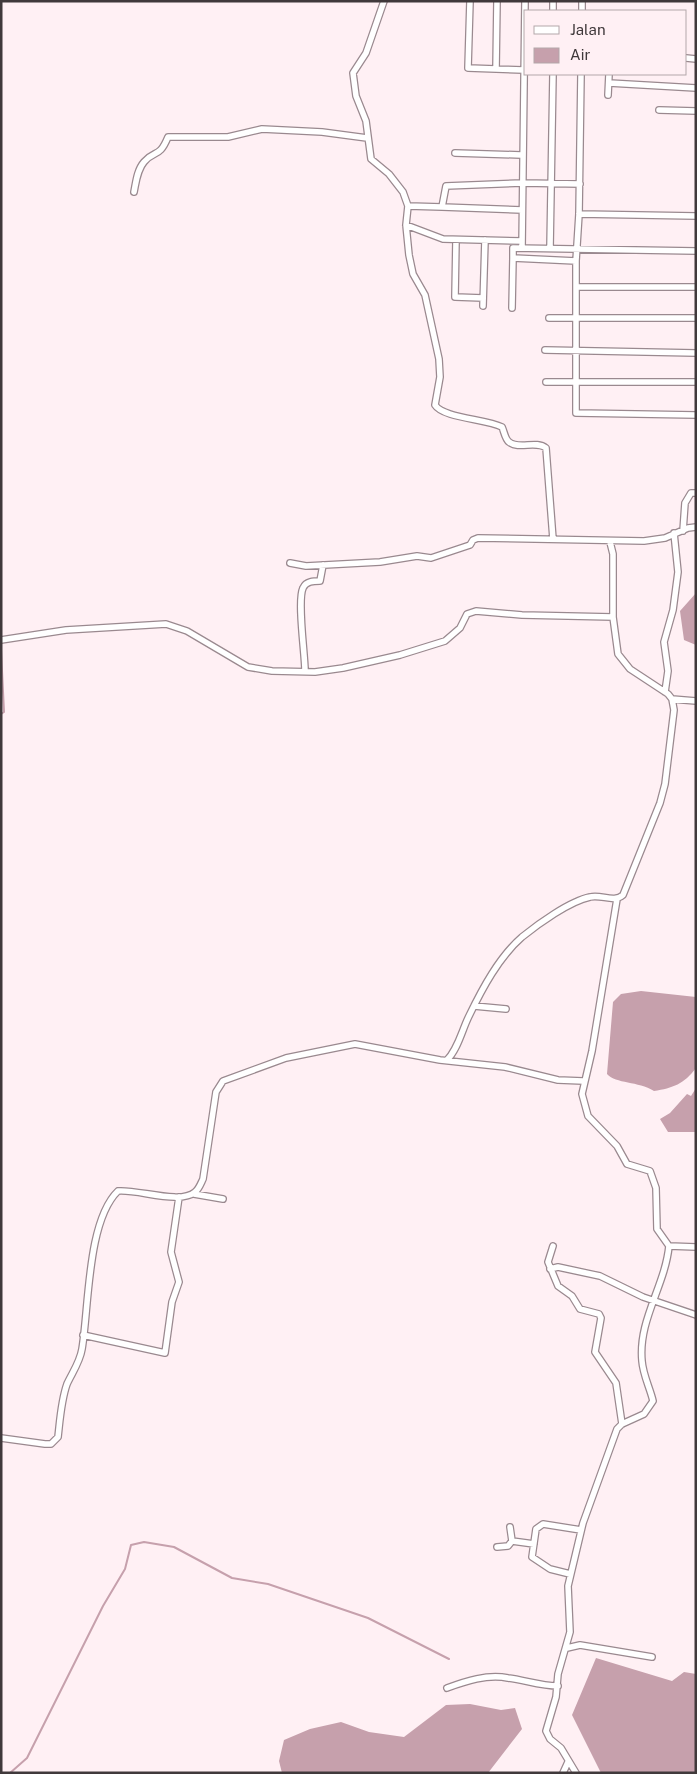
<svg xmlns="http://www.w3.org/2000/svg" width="697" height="1774" font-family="'Public Sans',sans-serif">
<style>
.water{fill:#c6a0ac}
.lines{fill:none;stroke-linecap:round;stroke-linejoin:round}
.stream{stroke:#c6a0ac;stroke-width:2}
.street-casing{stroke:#9a898f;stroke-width:8}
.street{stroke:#fff;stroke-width:5.5}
</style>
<rect width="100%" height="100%" fill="#fff0f4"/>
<path class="water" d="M696 593V645L684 640 680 611Z
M641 991 696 997V1068C684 1084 673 1088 654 1091 638 1081 616 1084 607 1074L613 1002 621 994Z
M696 1088V1132H668L660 1119 670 1113 687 1094 691 1096Z
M596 1658 672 1681 684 1672 696 1674V1773H601L572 1715Z
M470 1704 501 1710 515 1708 522 1729 488 1773H282L279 1761 284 1740 310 1729 341 1722 369 1732 404 1737 446 1705Z"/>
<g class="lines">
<path class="stream" d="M1 650 4 712 1 714
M10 1773 27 1758 103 1606 125 1569 131 1545 144 1542 174 1547 232 1578 268 1584 368 1618 449 1659"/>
<defs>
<path id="street" d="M384 1 366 53 353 73 356 96 366 121 371 159 389 174 403 192 408 206 406 225 409 255 413 274 425 295 439 359 440 377 435 405C443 418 486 419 502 427 504 431 505 439 509 442 519 450 536 440 546 448L553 539
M470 1 468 68 523 70
M553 11V1
M582 11V1
M686 58 696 59
M496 69 497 1
M581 74 579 214 576 261V413L696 415
M609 83 696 88
M608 95 609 74
M659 110 696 111
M455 153 521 155
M134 192C136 182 137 170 144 162 155 149 159 159 168 137H228L262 129 322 132 367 138
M408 206 442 207 446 186 522 183 580 184
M442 207 522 210
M579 214 696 216
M406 225 443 239 522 241
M456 240 455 297 483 298
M522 248 525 1
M550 248 553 74
M576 261 513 258V248L696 251
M576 287H696
M483 306 485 240
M512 308 513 258
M549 318H696
M545 350 696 353
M546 382H696
M683 531 685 503 691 493H696
M290 563 306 566 380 562 417 556 431 558 470 545 473 540 478 538 644 541 665 538 688 528 696 527
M1 640 66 630 166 624 187 631 248 667 272 671 315 672 343 668 400 655 445 641 460 628 467 614 476 611 522 615 613 617
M305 671C305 654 297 601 303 588 306 581 314 581 320 581L323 565
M665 692 668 671 664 642 673 610 678 572 674 533
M672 699 696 701
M617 899 592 1051 582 1094 588 1116 617 1146 627 1164 650 1171 656 1188 657 1229 669 1246 696 1247
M474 1006 506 1009
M447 1060C458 1049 462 1030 469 1016 482 989 499 957 522 937 538 924 570 901 590 897 601 894 614 903 623 895L660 803 665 784 674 710 672 699 668 694 630 669 618 654 613 617V554L610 542
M194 1194 223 1199
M553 1246 548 1262 558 1286 572 1296 580 1309 599 1314 601 1318 595 1352 616 1383 622 1424
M550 1269 558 1267 600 1276 643 1297 696 1315
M83 1335 165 1353 172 1302 179 1282 171 1252 179 1197
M1 1438 45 1444H51L58 1437C60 1420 61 1401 67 1384 72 1373 80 1362 82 1349 89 1308 87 1221 118 1191 138 1189 180 1205 195 1192 199 1189 201 1183 203 1179L216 1092 223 1081 286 1058 355 1044 440 1060 505 1067 558 1080 583 1081
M510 1527 512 1541 534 1544
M497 1547 508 1546 512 1541
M570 1574 550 1569 532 1557 536 1529 543 1524 581 1530
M567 1648 580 1645 652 1657
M447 1688C466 1681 487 1674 508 1678 525 1680 540 1686 558 1686
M563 1773 568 1762
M576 1773 561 1748 550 1739 546 1731 556 1697 558 1674 570 1632 568 1586 583 1523 617 1429 622 1424 644 1414 653 1401C650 1388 643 1375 642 1361 638 1320 665 1286 669 1246"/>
</defs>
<use href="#street" class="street-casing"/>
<use href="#street" class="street"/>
</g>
<rect width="697" height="1774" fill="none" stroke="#40393b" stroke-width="5"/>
<rect x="524" y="10" width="162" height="65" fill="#fff0f4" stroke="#b3a7aa"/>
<rect x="534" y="26" width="25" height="8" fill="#ffffff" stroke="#b3a7aa"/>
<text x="570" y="35" font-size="15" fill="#40393b">Jalan</text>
<rect x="534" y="48" width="25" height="15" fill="#c6a0ac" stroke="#b3a7aa"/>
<text x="570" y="60" font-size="15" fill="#40393b">Air</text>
</svg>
